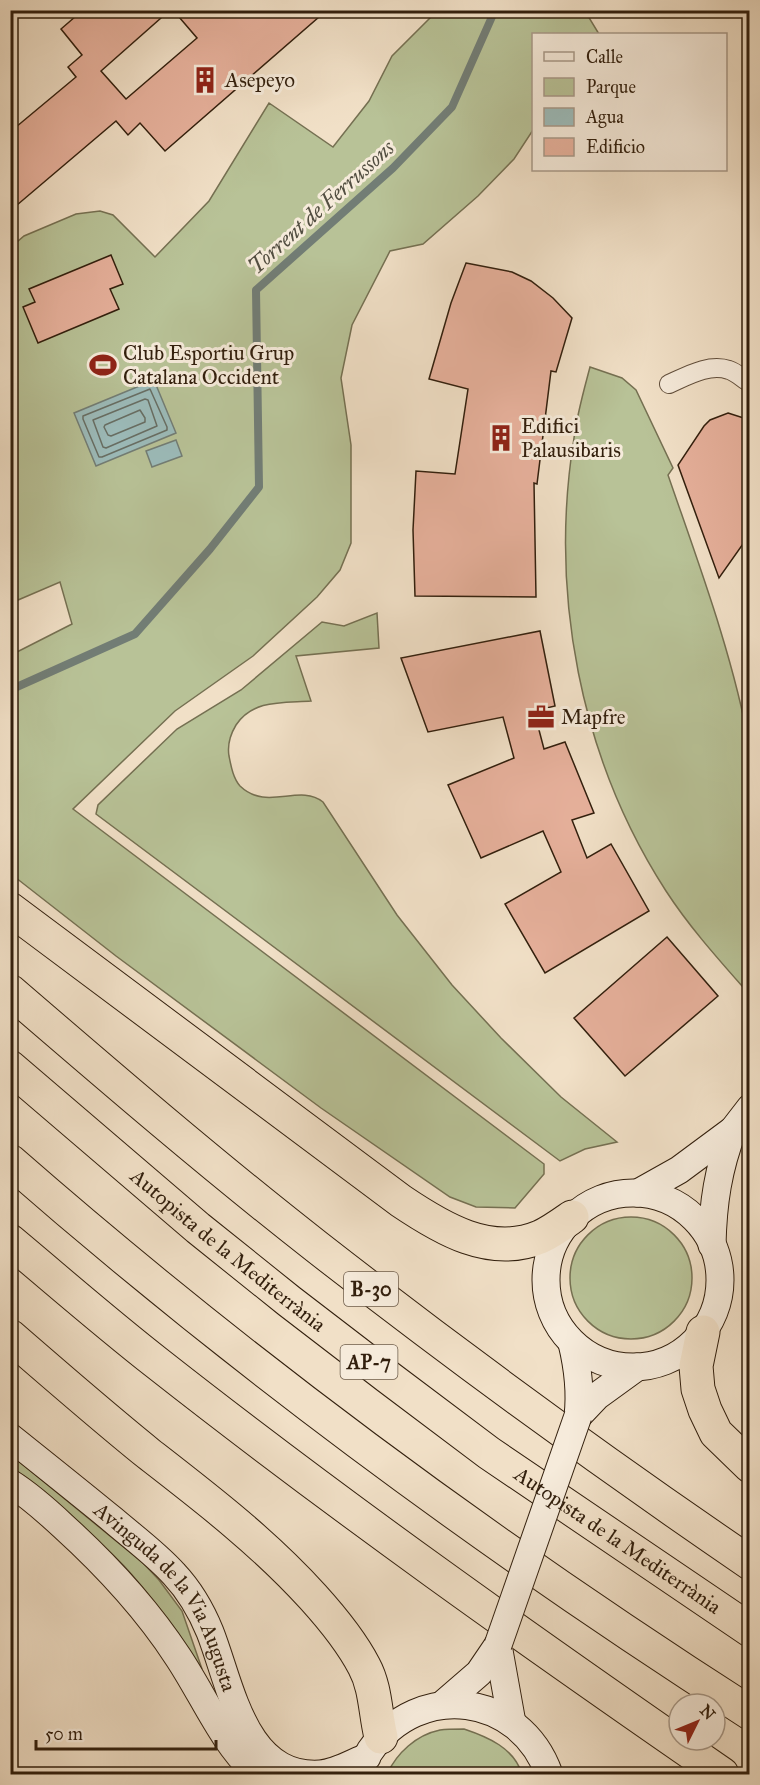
<svg xmlns="http://www.w3.org/2000/svg" width="760" height="1785" font-family="'IM FELL Great Primer',serif">
<style>
.green{fill:#b8c297;stroke:#757052;stroke-width:1.5}
.water{fill:#9cbcbb;stroke:#727d75;stroke-width:1.5}
.lines{fill:none;stroke-linecap:round;stroke-linejoin:round}
.shore{stroke:#676e64;stroke-width:1.5}
.stream{stroke:#727d75;stroke-width:8}
.building{fill:#e6b09b;stroke:#321f0d;stroke-width:1.5}
.street-casing{stroke:#624f3c;stroke-width:20}
.secondary-casing{stroke:#321f0d;stroke-width:29}
.highway-casing{stroke:#321f0d;stroke-width:35}
.street{stroke:#f6ebdb;stroke-width:18}
.secondary{stroke:#f6ebdb;stroke-width:27}
.highway{stroke:#f1e0c7;stroke-width:33}
.secondary-bridge-casing{stroke:#321f0d;stroke-width:29;stroke-linecap:butt}
.secondary-bridge{stroke:#f6ebdb;stroke-width:27}
.labels{text-anchor:middle;dominant-baseline:central;stroke-width:6;stroke-linejoin:round;paint-order:stroke}
.shield{fill:#f6ebdb;stroke:#6d5c4b;stroke-width:1.5}
.shield-label{font-size:20px;font-weight:bold;fill:#321f0d}
.poi-label{font-size:21px;fill:#321f0d;stroke:#f6ebdb;text-anchor:start}
.street-label{font-size:21px;fill:#321f0d;stroke:#f6ebdb}
.water-label{font-size:22px;font-style:italic;fill:#524e41;stroke:#f6ebdb}
</style>
<rect width="100%" height="100%" fill="#f1e0c7"/>
<filter id="stains"><feTurbulence type="fractalNoise" baseFrequency=".00333" numOctaves="4"/><feColorMatrix values="0 0 0 0 .2 0 0 0 0 .09 0 0 0 0 .02 0 0 0 .5 -.17"/></filter>
<radialGradient id="worn" r=".72"><stop offset=".6" stop-color="#630" stop-opacity="0"/><stop offset="1" stop-color="#630" stop-opacity=".3"/></radialGradient>
<path class="green" d="M437 11H585L599 34H534L533 130 514 159 478 196 423 244 390 251 352 325 341 378 351 445V543L340 570 317 597 253 656 175 711 73 809 544 1164V1174L515 1208 476 1207 450 1197 321 1108 116 956 11 874V655L72 624 60 582 11 603 10 248 24 236 76 214 100 211 113 215 155 257 209 201 269 103 333 147 369 101 392 56Z
M590 367 622 378 636 390 673 468 668 475C699 565 733 655 750 749L749 994C720 961 690 928 666 891 580 758 549 593 574 438 577 414 584 390 590 367Z
M377 613 379 648 296 656 311 701C284 703 253 699 236 725 230 735 227 744 229 756 231 766 233 778 240 786 267 812 299 783 323 802L397 915 452 985 501 1038 561 1097 617 1142 585 1149 560 1161 96 814 98 805 177 729 241 690 322 622 344 626Z
M570 1278a61 61 0 1 1 122 0a61 61 0 1 1-122 0Z
M10 1454 143 1563 159 1580 182 1611 202 1669C177 1634 153 1597 124 1566 89 1530 50 1501 11 1470Z
M464 1729C488 1737 514 1748 522 1774H387C397 1753 416 1735 440 1730 447 1729 456 1729 464 1729Z"/>
<path class="water" d="M154 380 176 433 96 466 74 413Z
M176 440 182 456 152 467 146 451Z"/>
<g class="lines">
<path class="shore" d="M150 389 167 427V430L102 457H99L83 419V416Z
M145 399 148 400 157 426 106 448 103 447 93 420Z
M140 410 145 418V422L111 436 108 435 104 427 105 425Z"/>
<path class="stream" d="M10 690 135 634 210 549 259 487 256 290 393 168 452 107 495 10"/>
</g>
<path class="building" d="M83 10H170L101 71 126 99 197 38 173 10H327L165 151 140 123 128 135 116 121 10 211V132L76 77 68 67 82 55 61 29Z
M111 255 123 284 110 289 119 309 38 343 23 307 35 302 29 289Z
M466 263 512 272 531 281 553 298 572 318 556 372 551 371 537 484 534 483 536 597 415 596 413 530 416 471 455 474 468 389 429 379 451 303Z
M728 413 750 420V534L719 578 678 465 704 426 710 420Z
M540 631 555 706 534 711 544 749 565 742 594 813 572 820 587 858 611 844 649 911 545 973 505 904 561 872 543 831 481 858 448 785 514 758 503 717 428 732 401 658Z
M667 937 718 996 625 1076 574 1018Z"/>
<g class="lines">
<defs>
<path id="street" d="M669 384C687 376 709 363 729 370 736 372 743 379 750 383"/>
<g id="secondary">
<circle cx="633" cy="1280" r="87"/>
<path d="M638 1193 679 1170 733 1130 750 1108"/>
<path d="M712 1245C713 1203 718 1169 733 1130"/>
<path d="M572 1343C578 1368 581 1390 578 1416"/>
<path d="M578 1416 597 1396 637 1367"/>
<path id="s1" d="M10 1437C45 1465 79 1492 113 1520 134 1538 156 1554 174 1574 190 1591 201 1610 210 1632 231 1685 244 1779 320 1774 336 1773 352 1763 367 1757"/>
<path d="M10 1483C29 1495 47 1511 63 1526 107 1566 146 1608 178 1657 204 1696 222 1742 257 1774"/>
<path d="M498 1645 512 1723"/>
<path d="M442 1705 479 1673 498 1645"/>
<path d="M370 1751C419 1680 520 1693 549 1774"/>
</g>
<g id="highway">
<path d="M10 909 401 1201C441 1228 490 1258 540 1237 551 1232 562 1224 572 1217"/>
<path d="M10 991C111 1078 212 1165 317 1247 458 1357 602 1462 750 1563"/>
<path id="s2" d="M10 1067 198 1228 289 1301 388 1377 489 1453 750 1630"/>
<path d="M10 1161C242 1364 491 1547 750 1713"/>
<path d="M10 1241C59 1282 107 1324 157 1363 340 1507 531 1642 722 1774"/>
<path d="M703 1332 696 1366 698 1389 705 1410 716 1433 750 1466"/>
<path d="M10 1336C56 1376 102 1416 149 1454 207 1499 263 1542 313 1597 332 1618 351 1641 364 1666 376 1688 375 1713 381 1737"/>
</g>
</defs>
<use href="#street" class="street-casing"/>
<use href="#secondary" class="secondary-casing"/>
<use href="#highway" class="highway-casing"/>
<use href="#street" class="street"/>
<use href="#secondary" class="secondary"/>
<use href="#highway" class="highway"/>
<defs>
<path id="secondary-bridge" d="M498 1645 578 1416"/>
</defs>
<use href="#secondary-bridge" class="secondary-bridge-casing"/>
<use href="#secondary-bridge" class="secondary-bridge"/>
</g>
<defs>
<symbol id="building-bare" viewBox="-9 -9 18 18"><path d="M-4-6H4V6H1V3H-1V6H-4ZM-2.5-4.3h1.7v1.8h-1.7ZM.8-4.3h1.7v1.8H.8ZM-2.5-1h1.7V.8h-1.7ZM.8-1h1.7V.8H.8Z" fill="#8f2418" stroke="#f6ebdb" stroke-width="2.5" paint-order="stroke"/></symbol>
<symbol id="stadium-bare" viewBox="-9 -9 18 18"><path d="M0-5a6.5 5 0 1 0 0 10a6.5 5 0 1 0 0-10ZM-3.5-1.8h7v3.6h-7Z" fill="#8f2418" stroke="#f6ebdb" stroke-width="2.5" paint-order="stroke"/></symbol>
<symbol id="office-bare" viewBox="-9 -9 18 18"><path d="M-6-3h4V-5.5h4V-3h4V5H-6ZM-1-4.5V-3h2v-1.5ZM-6 0V1H6V0Z" fill="#8f2418" stroke="#f6ebdb" stroke-width="2.5" paint-order="stroke"/></symbol>
</defs>
<g fill-rule="evenodd">
<use href="#building-bare" x="186" y="61" width="38" height="38"/>
<use href="#stadium-bare" x="84" y="346" width="38" height="38"/>
<use href="#building-bare" x="482" y="419" width="38" height="38"/>
<use href="#office-bare" x="522" y="698" width="38" height="38"/>
</g>
<g class="labels">
<g class="shield">
<rect x="344" y="1272" width="54" height="34" rx="4.5"/>
<rect x="340.5" y="1345" width="57" height="34" rx="4.5"/>
</g>
<g class="shield-label">
<text x="371" y="1289">B-30</text>
<text x="369" y="1362">AP-7</text>
</g>
<g class="poi-label">
<text x="225" y="80">Asepeyo</text>
<text x="123" y="353">Club Esportiu Grup<tspan x="123" dy="24">Catalana Occident</tspan></text>
<text x="521" y="426">Edifici<tspan x="521" dy="24">Palausibaris</tspan></text>
<text x="561" y="717">Mapfre</text>
</g>
<g class="street-label">
<text stroke="none"><textPath href="#s2" startOffset="285">Autopista de la Mediterrània</textPath></text>
<text stroke="none"><textPath href="#s2" startOffset="771">Autopista de la Mediterrània</textPath></text>
<text stroke="none"><textPath href="#s1" startOffset="228">Avinguda de la Via Augusta</textPath></text>
</g>
<g class="water-label">
<text transform="translate(321 207) rotate(-42)">Torrent de Ferrussons</text>
</g>
</g>
<rect width="760" height="1785" fill="none" stroke="#f1e0c7" stroke-width="36"/>
<rect x="12" y="12" width="736" height="1761" fill="none" stroke="#321f0d" stroke-width="3"/>
<rect x="18" y="18" width="724" height="1749" fill="none" stroke="#321f0d" stroke-width="1.5"/>
<rect x="532" y="33" width="195" height="138" fill="#f6ebdb" stroke="#a89989" stroke-width="1.5"/>
<rect x="544" y="52" width="30" height="9" fill="#f6ebdb" stroke="#a89989" stroke-width="1.5"/>
<text x="586" y="63" font-size="18" fill="#321f0d">Calle</text>
<rect x="544" y="78" width="30" height="18" fill="#b8c297" stroke="#a89989" stroke-width="1.5"/>
<text x="586" y="93" font-size="18" fill="#321f0d">Parque</text>
<rect x="544" y="108" width="30" height="18" fill="#9cbcbb" stroke="#a89989" stroke-width="1.5"/>
<text x="586" y="123" font-size="18" fill="#321f0d">Agua</text>
<rect x="544" y="138" width="30" height="18" fill="#e6b09b" stroke="#a89989" stroke-width="1.5"/>
<text x="586" y="153" font-size="18" fill="#321f0d">Edificio</text>
<g transform="translate(697 1722) rotate(47)"><circle r="28" fill="#f6ebdb" stroke="#a89989" stroke-width="1.5"/>
<path d="M0-4.5L10 22L0 15L-10 22Z" fill="#8f2418"/>
<text y="-9" font-size="16" font-weight="bold" text-anchor="middle" fill="#321f0d">N</text>
</g>
<path d="M36 1740v9h180v-9" fill="none" stroke="#321f0d" stroke-width="3"/>
<text x="45" y="1740" font-size="18" fill="#321f0d" stroke="#f6ebdb" stroke-width="4.5" paint-order="stroke">50 m</text>
<rect width="100%" height="100%" filter="url(#stains)"/>
<rect width="100%" height="100%" fill="url(#worn)"/>
</svg>
